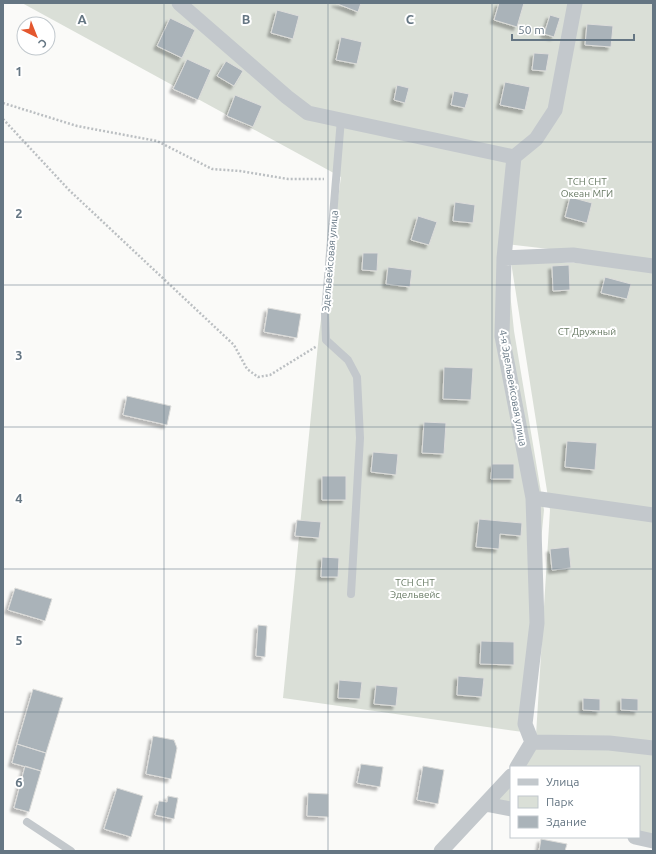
<svg xmlns="http://www.w3.org/2000/svg" width="656" height="854" font-family="Ubuntu,sans-serif">
<style>
.green{fill:#dadfd7}
.building{fill:#aab3b9;stroke:#dcdcda;filter:url(#shadow)}
.lines{fill:none;stroke-linecap:round;stroke-linejoin:round}
.path{stroke:#bbbfc2;stroke-width:2.5;stroke-dasharray:2 2;stroke-linecap:butt}
.lane{stroke:#c3c8cc;stroke-width:8}
.street{stroke:#c3c8cc;stroke-width:15}
.grid{fill:none;stroke:#657683;stroke-width:1;stroke-opacity:0.55}
.labels{text-anchor:middle;dominant-baseline:central;stroke-width:4;stroke-linejoin:round;paint-order:stroke}
.park-label{font-size:10px;fill:#687a64;stroke:#fff}
.street-label{font-size:10px;fill:#657683;stroke:#fff}
.grid-label{font-size:13px;text-anchor:middle;font-weight:bold;fill:#657683;stroke:#fff;stroke-width:4;stroke-linejoin:round;paint-order:stroke}
</style>
<defs>
<filter id="shadow"><feDropShadow dx="-3.5" dy="3.5" stdDeviation="1" flood-color="#0004"/></filter>
</defs>
<rect width="100%" height="100%" fill="#fafaf8"/>
<path class="green" d="M22 3H653V261L505 244 514 331 544 510 523 732 283 698 319 334 341 177Z
M511 262 577 263 653 270V837L639 834V767H516L536 735 550 510Z
M511 775V804L496 801Z"/>
<path class="building" d="M335 3H361L358 12Z
M499 3H524L517 27 494 20Z
M277 10 299 16 293 39 271 33Z
M550 15 560 18 554 37 544 34Z
M170 18 195 30 182 58 157 46Z
M587 24 613 26 611 47 585 45Z
M341 37 362 42 357 64 336 60Z
M534 53 549 54 546 71 532 70Z
M187 59 211 70 198 100 173 89Z
M226 61 243 71 234 86 217 76Z
M505 82 530 87 525 110 500 105Z
M397 85 409 88 405 103 394 100Z
M454 91 469 94 465 108 451 105Z
M235 95 262 106 253 127 227 116Z
M570 197 592 203 587 223 565 217Z
M455 202 475 205 473 223 453 221Z
M418 216 437 222 429 245 411 240Z
M363 253H378L377 271 362 270Z
M569 265 570 290 553 291 552 266Z
M388 267 412 270 410 287 386 284Z
M605 277 631 284 627 299 601 293Z
M268 308 301 314 297 338 264 332Z
M444 367 473 368 471 400 443 399Z
M127 396 171 406 167 425 123 415Z
M424 422 446 423 444 454 422 453Z
M567 441 597 443 595 470 565 467Z
M373 452 398 454 396 475 371 472Z
M492 464H514V479H491Z
M322 476H346V500H322Z
M479 519 522 523 521 536 500 534 499 549 476 547Z
M297 520 321 522 319 538 295 536Z
M569 547 571 568 552 570 550 549Z
M322 557 339 558 338 577H321Z
M15 588 52 599 45 621 8 610Z
M258 625 267 626 265 657 256 656Z
M481 641 514 642V665L480 664Z
M458 676 484 678 482 697 457 695Z
M339 680 362 682 360 699 338 698Z
M376 685 398 687 396 706 374 704Z
M33 689 63 698 46 753 17 744Z
M583 698 600 699V711L583 710Z
M621 698 638 699V711L621 710Z
M153 736 174 740 177 748 171 779 146 774Z
M17 744 46 753 41 771 12 763Z
M361 764 383 767 380 787 357 783Z
M25 766 41 771 29 812 14 808Z
M423 766 444 770 438 804 417 800Z
M117 788 143 796 131 837 104 829Z
M308 793 328 794V817L307 816Z
M168 796 178 798 174 819 155 815 159 801 167 802Z
M541 839 567 844 565 851H539Z"/>
<g class="lines">
<path class="path" d="M3 103 77 126 157 141 212 169 240 171 288 179H324
M3 119 69 190 234 345 247 369 258 377 270 375 317 346"/>
<path class="lane" d="M341 119 325 313 326 340 348 360 357 377 360 438 351 594
M27 822 71 851"/>
<path class="street" d="M179 3 287 97 308 113 514 157 504 258 502 336 533 498 537 623 525 724 532 742 517 767
M514 157 536 139 555 110 575 3
M504 258 573 255 653 266
M533 498 653 515
M532 742 609 743 653 748
M485 804 511 809
M635 837 653 841
M441 851 511 776"/>
</g>
<path class="grid" d="M164 3V851M328 3V851M492 3V851M3 142H653M3 285H653M3 427H653M3 569H653M3 712H653"/>
<g class="labels">
<g class="park-label">
<text x="587" y="181">ТСН СНТ<tspan x="587" dy="12">Океан МГИ</tspan></text>
<text x="587" y="331">СТ Дружный</text>
<text x="415" y="582">ТСН СНТ<tspan x="415" dy="12">Эдельвейс</tspan></text>
</g>
<g class="street-label">
<text transform="translate(330 261) rotate(-85)">Эдельвейсовая улица</text>
<text transform="translate(513 388) rotate(80)">4-я Эдельвейсовая улица</text>
</g>
</g>
<g class="grid-label">
<text x="82" y="24">A</text>
<text x="246" y="24">B</text>
<text x="410" y="24">C</text>
<text x="19" y="76">1</text>
<text x="19" y="218">2</text>
<text x="19" y="360">3</text>
<text x="19" y="503">4</text>
<text x="19" y="645">5</text>
<text x="19" y="787">6</text>
</g>
<rect width="656" height="854" fill="none" stroke="#657683" stroke-width="8"/>
<rect x="510" y="766" width="130" height="72" fill="#ffffff" stroke="#c1c8cd"/>
<rect x="518" y="779" width="20" height="6" fill="#c3c8cc" stroke="#c1c8cd"/>
<text x="546" y="786" font-size="12" fill="#657683">Улица</text>
<rect x="518" y="796" width="20" height="12" fill="#dadfd7" stroke="#c1c8cd"/>
<text x="546" y="806" font-size="12" fill="#657683">Парк</text>
<rect x="518" y="816" width="20" height="12" fill="#aab3b9" stroke="#c1c8cd"/>
<text x="546" y="826" font-size="12" fill="#657683">Здание</text>
<g transform="translate(36 36) rotate(137)"><circle r="19" fill="#ffffff" stroke="#c1c8cd"/>
<path d="M0-3L7 15L0 10L-7 15Z" fill="#e4572e"/>
<text y="-6" font-size="11" font-weight="bold" text-anchor="middle" fill="#657683">С</text>
</g>
<path d="M512 34v6h122v-6" fill="none" stroke="#657683" stroke-width="2"/>
<text x="518" y="34" font-size="12" fill="#657683" stroke="#ffffff" stroke-width="3" paint-order="stroke">50 m</text>
</svg>
